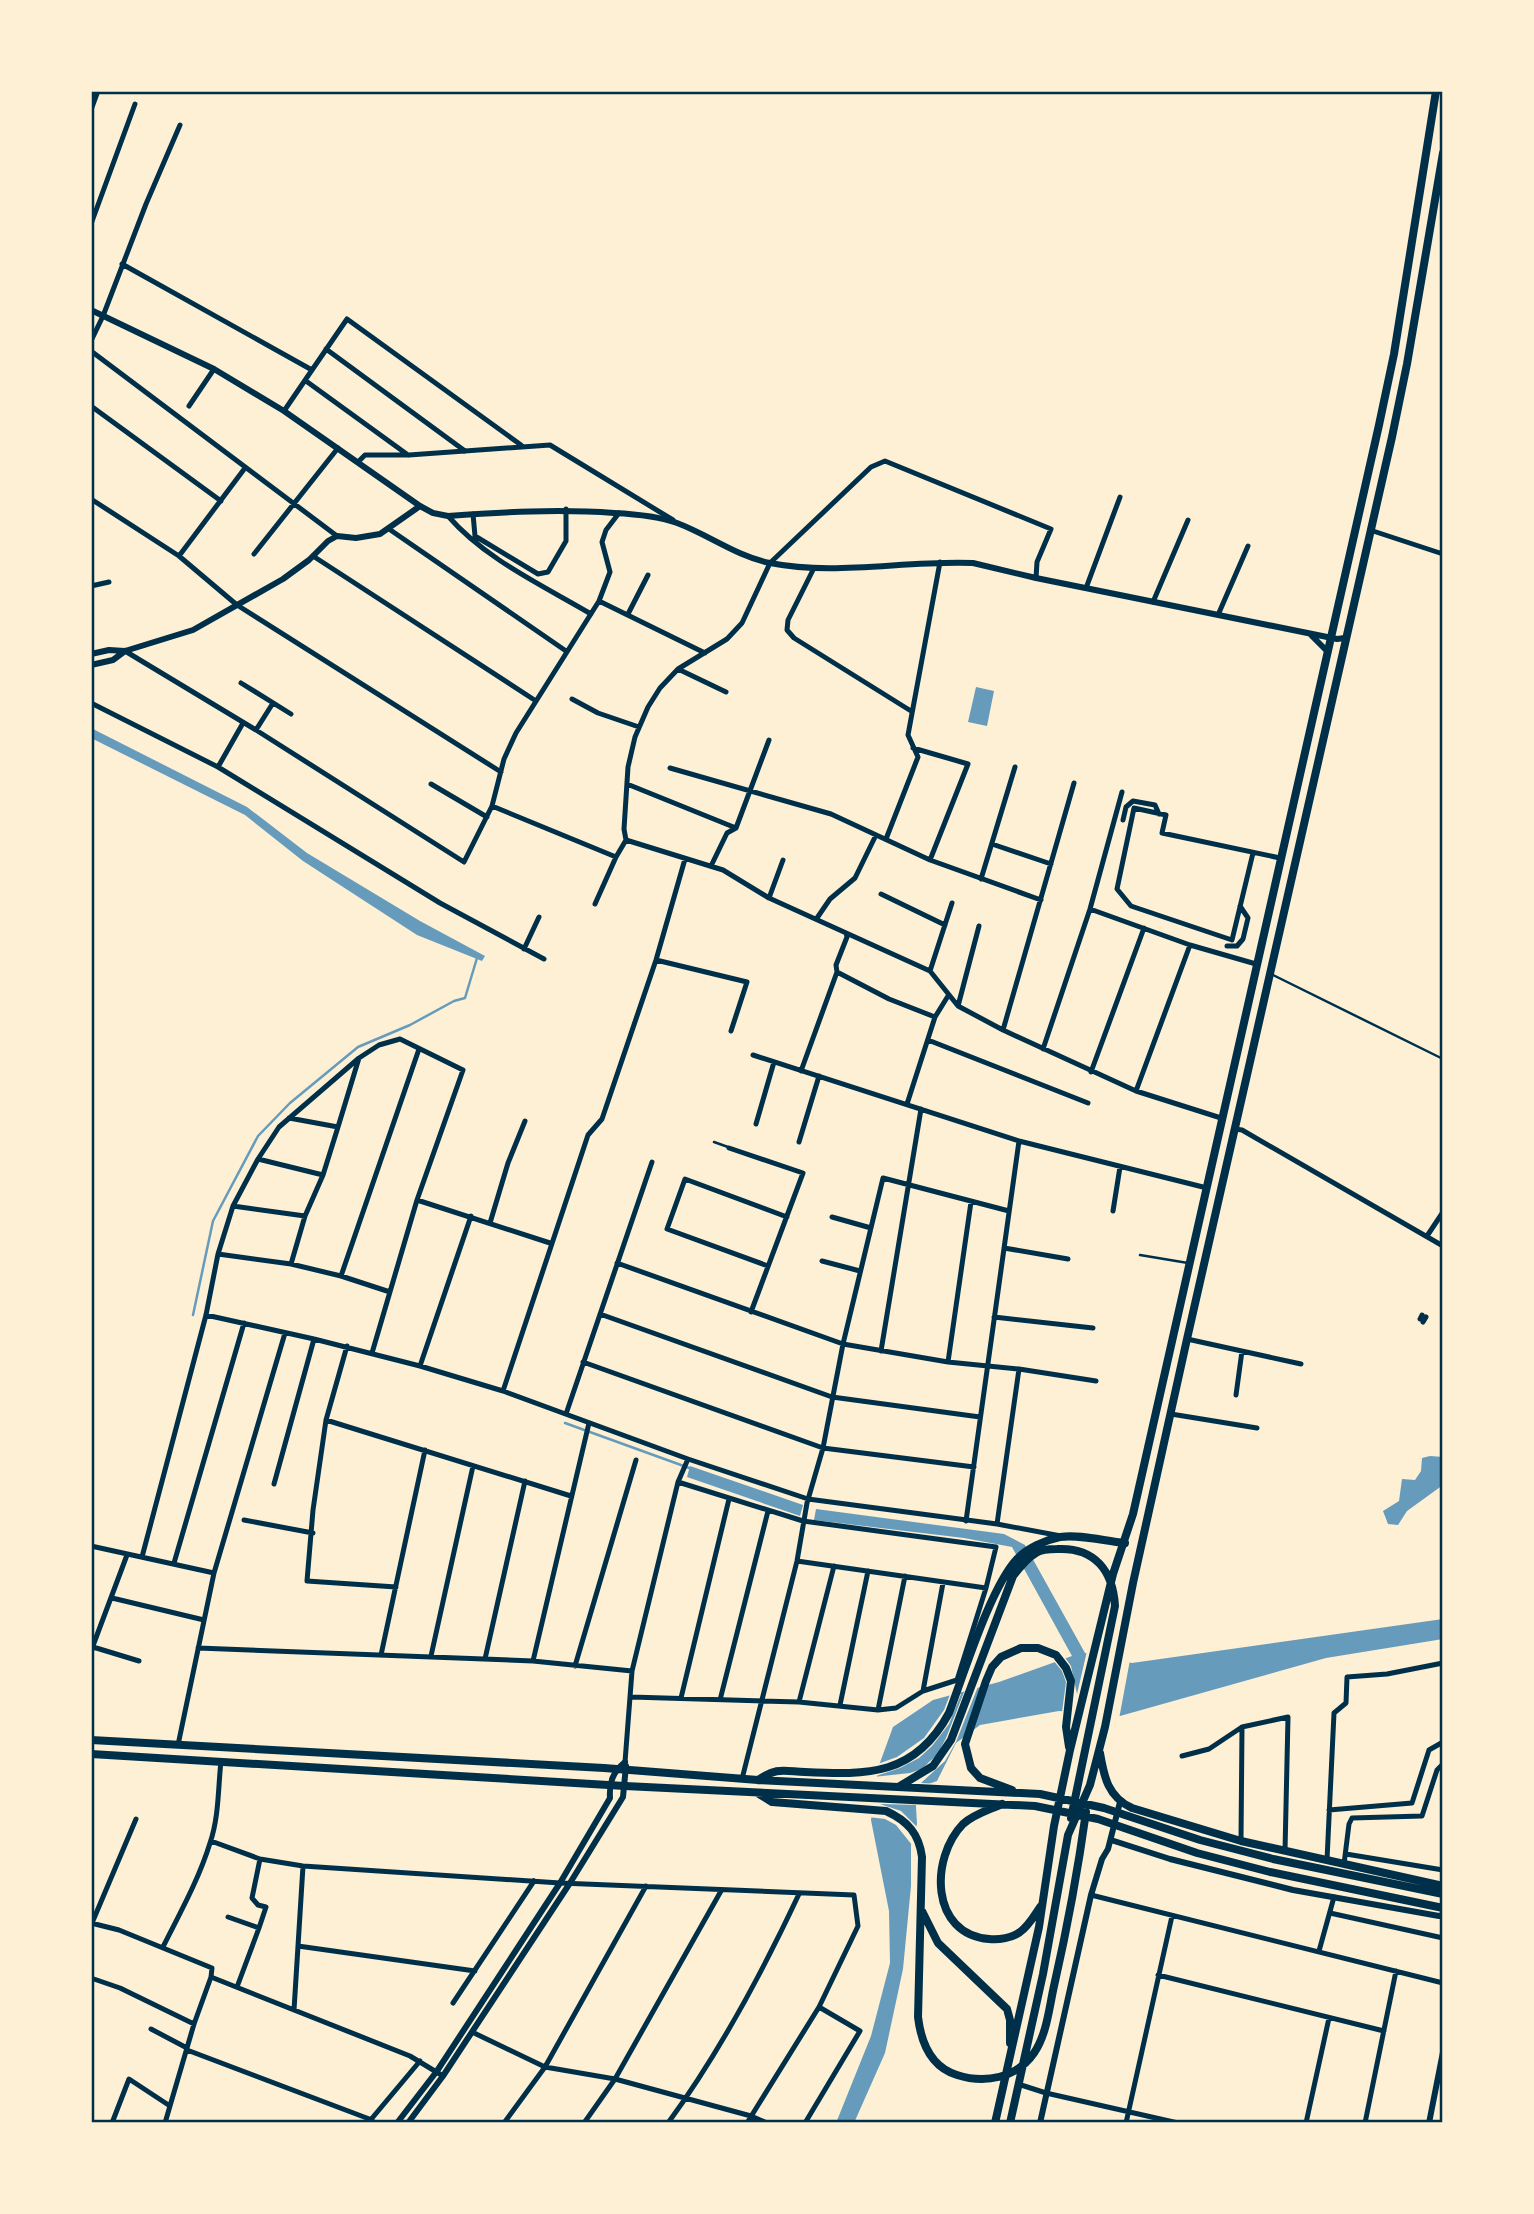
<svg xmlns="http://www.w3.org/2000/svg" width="1534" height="2214" font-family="'Source Serif 4',serif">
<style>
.water{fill:#669bbc}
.pier{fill:#fdf0d5}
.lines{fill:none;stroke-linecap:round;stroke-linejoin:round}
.stream{stroke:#669bbc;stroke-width:2.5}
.service{stroke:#003049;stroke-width:2.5}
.minor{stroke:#003049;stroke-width:5}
.tertiary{stroke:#003049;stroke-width:6}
.primary{stroke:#003049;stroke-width:8}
.neatline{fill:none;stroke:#003049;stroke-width:2.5}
</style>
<rect width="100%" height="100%" fill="#fdf0d5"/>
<path class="water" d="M976 687 994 691 987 726 968 722Z
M91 728 247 807 307 853 420 921 485 956 482 961 417 935 303 861 245 815 91 738Z
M1430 1456 1443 1457V1485L1407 1511 1398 1525 1388 1524 1383 1511 1399 1501 1402 1479 1415 1480 1421 1471 1422 1458Z
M690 1466 803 1505 800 1516 687 1477Z
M816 1509 1004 1534 1025 1545 1085 1653 1132 1663 1443 1619V1639L1326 1658 1120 1716 1059 1711 980 1725 956 1743 937 1781 915 1789 917 1824 911 1845V1886L903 1969 885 2053 854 2123H836L871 2036 890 1963 889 1911 871 1820 878 1768 893 1727 933 1700 999 1682 1072 1656 1012 1547 964 1538 814 1520Z"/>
<path class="pier" d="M1087 1651 1130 1660 1119 1719 1072 1715 1062 1712 1066 1682 1062 1671 1053 1660 1064 1656 1071 1666 1077 1694Z
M979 1684 956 1742 945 1761 921 1783 939 1784 919 1791V1805L880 1804 901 1811 919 1829 915 1846 912 1927V1845L896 1825 885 1819 868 1817 873 1777 910 1773 922 1769 929 1762 937 1755 946 1738 966 1687Z
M951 1692 961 1694 949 1724 932 1746 919 1758 900 1768 873 1777 875 1765 897 1757 924 1738 944 1710Z"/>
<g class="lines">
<path class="stream" d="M193 1315 213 1221 258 1136 290 1103 358 1047 410 1025 454 1001 465 998 477 958
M565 1423 692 1469"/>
<path class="service" d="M1273 975 1443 1059
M714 1142 728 1147
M1140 1255 1188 1263"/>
<path class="minor" d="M91 110 98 91
M91 224 135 104
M122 264 312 370 284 411
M91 341 103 316 146 204 180 125
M326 349 465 451
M91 351 337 536
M312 370 347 319 521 445
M306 381 408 455
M91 406 221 501
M189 406 214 369
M358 462 365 455H409L550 445 673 520
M91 499 179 556 237 605 501 772
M473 514 475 536 538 574 548 572 566 541V509
M448 516C485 559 542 585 591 614
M389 529 566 651
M1370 530 1443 554
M254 554 338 448
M179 556 245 468
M313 556 536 701
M814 568 788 620 787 630 794 638 911 711
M91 586 109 582
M1086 588 1120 497
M599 601 705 653
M1153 602 1188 520
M628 614 648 575
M1218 615 1248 546
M125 651 256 730 464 862 492 806 504 759 516 733 599 601 610 572 602 542 606 530 619 513
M678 669 726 692
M241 683 291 714
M572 699 598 713 639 727
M91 703 218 767 440 903 544 959
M256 730 273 703
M913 748 968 764 930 860
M218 767 243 723
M670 768 831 814 930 860 1041 900
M431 784 487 817
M627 784 736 828
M492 806 616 857 626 840 723 870 769 898 930 971 958 1006 1003 1030 1136 1091 1221 1118
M1123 820 1126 807 1133 801 1155 805 1159 814
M886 839 918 757 908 735 940 562
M626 840 624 829 628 767 635 737 648 707 660 688 678 669 727 639 742 623 770 563 871 467 885 461 1051 529 1037 562 1036 578
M992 844 1051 864
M1253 853 1232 940 1131 906 1117 889 1134 808 1166 815 1162 833 1280 858
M711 866 727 833 736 828 769 740
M981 879 1015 767
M881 894 945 925
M769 898 783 860
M595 904 616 857
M1090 909 1190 945 1256 964
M817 918 830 899 855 878 876 835
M1227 946H1237L1243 939 1248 918 1240 906
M524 949 539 917
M656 960 747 982 731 1031
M930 971 952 903
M837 972 889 999 935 1017
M958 1006 979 926
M1003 1030 1074 783
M928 1040 1088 1103
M1043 1049 1090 909 1122 792
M753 1055 1019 1141 1207 1188
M801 1071 837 972 836 965 847 937 846 933
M1091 1072 1144 928
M1136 1091 1190 945
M907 1104 935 1017 948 996
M289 1118 338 1127
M756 1124 774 1062
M1235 1129 1242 1130 1443 1246
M799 1142 819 1076
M729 1148 803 1173 751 1312
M258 1159 323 1175
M417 1200 550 1243
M233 1206 305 1216
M1113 1211 1120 1167
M832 1217 871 1228
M490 1223 508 1163 525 1121
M1427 1236 1443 1212
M1004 1248 1068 1259
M218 1254 291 1264 341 1276 390 1292
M822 1261 860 1271
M617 1263 843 1344 948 1362 1019 1369 1096 1381
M291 1264 305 1216 323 1175 338 1127 359 1058
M768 1266 667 1229 685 1179 787 1217
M341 1276 419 1049
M600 1314 832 1397 980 1417
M206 1315 314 1339 420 1366 503 1391 688 1459 808 1499 997 1524 1061 1536
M994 1317 1093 1328
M1420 1319 1422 1315
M1423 1322 1426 1317
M1187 1339 1301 1364
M347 1346 326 1420 313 1510 307 1581 396 1587
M881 1351 921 1109
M583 1362 823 1448 974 1467
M948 1362 971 1202
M420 1366 471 1216
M503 1391 588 1135 602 1119 656 960 685 859
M1236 1395 1242 1351
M566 1414 652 1162
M1171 1414 1257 1428
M326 1420 571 1496
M274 1484 314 1339
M244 1520 313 1533
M966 1521 1019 1141
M997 1524 1019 1369
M91 1546 214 1573
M142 1557 206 1315 218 1254 233 1206 258 1159 279 1127 359 1058 379 1045 400 1039 463 1070 417 1200 372 1353
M797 1561 986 1588
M174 1563 244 1323
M112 1598 204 1620
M93 1647 139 1661
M198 1648 533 1661 632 1671
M91 1651 127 1555
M381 1655 425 1450
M431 1656 473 1466
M485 1659 525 1481
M533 1661 589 1423
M575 1666 636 1460
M923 1691 943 1583
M631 1697 799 1702 878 1710 896 1708 923 1691 957 1680 986 1588 996 1547 803 1521 678 1482
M681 1698 729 1499
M720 1700 768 1511
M799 1702 834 1566
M840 1705 868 1571
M878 1710 905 1576
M178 1745 214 1573 285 1333
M1182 1756 1209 1749 1242 1727 1288 1717 1285 1851
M625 1762 632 1671 678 1482 688 1459
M742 1779 797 1561 807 1503 823 1448 843 1344 883 1178 1009 1211
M1329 1810 1412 1803 1429 1750 1443 1742
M211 1841 260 1859 303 1866 560 1883 854 1895 858 1926 819 2007 747 2123
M1241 1841 1242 1727
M1346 1854 1443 1870
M1327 1860 1334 1713 1346 1703 1347 1677 1387 1674 1443 1663
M1344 1864 1349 1824 1352 1818 1422 1816 1437 1770 1443 1764
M1091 1895 1443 1983
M1330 1913 1443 1938
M228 1917 259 1928 237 1987
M91 1923 119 1930 212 1968 211 1977 194 2024 165 2123
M92 1923 136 1819
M259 1928 266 1907 258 1905 252 1898 260 1859
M298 1946 475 1971
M163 1947C180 1913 199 1879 210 1843 219 1817 218 1788 221 1761
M1319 1951 1334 1897
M1158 1975 1384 2031
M211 1977 410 2056 443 2076
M91 1978 120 1988 194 2024
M453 2003 534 1881
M294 2010 303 1866
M151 2029 187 2048
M472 2032 545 2067 615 2079 751 2116 767 2123
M187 2050 372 2120
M1018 2084 1046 2093 1178 2123
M112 2123 129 2079 170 2106
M368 2123 420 2061
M504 2123 545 2067 646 1886
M584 2123 615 2079 721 1891
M668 2123C720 2052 762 1973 799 1894
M805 2123 860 2031 819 2007
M1126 2123 1172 1916
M1306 2123 1329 2018
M1365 2123 1396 1971"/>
<path class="tertiary" d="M91 310 214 369 284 411 420 506 433 513 448 516C504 512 558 509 614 513 634 514 658 516 677 523 709 535 736 556 770 563 835 576 906 560 973 563L1036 578 1337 639 1345 638
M1310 634 1327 651
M91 654 109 650 125 651 193 630 283 579 309 560 328 541 337 536 356 538 380 534 420 506
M91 665 113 660 125 651
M1111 1840 1170 1859 1293 1890 1439 1916 1443 1915
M397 2123 437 2071 560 1883 610 1798C609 1782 613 1772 625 1762
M408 2123 443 2076 570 1883 623 1797 626 1766
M1040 2123 1091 1895 1102 1859 1108 1849 1120 1802
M1429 2123 1443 2052"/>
<path class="primary" d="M91 1740 604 1768 758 1780 1040 1794 1104 1808 1200 1840 1273 1859 1443 1894
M1100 1753C1104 1777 1108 1797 1132 1808L1241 1841 1443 1886
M91 1754 625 1786 1035 1806 1098 1819 1197 1853 1270 1872 1443 1908
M758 1780C777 1767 783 1771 805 1772 868 1775 915 1776 949 1713 964 1674 990 1588 1017 1559 1027 1548 1045 1540 1060 1537 1080 1534 1104 1541 1125 1543
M900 1786 933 1766 951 1740 1013 1576C1020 1567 1027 1558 1036 1553 1042 1549 1051 1549 1057 1549 1095 1547 1113 1571 1115 1606L1071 1818
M1012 1790 980 1778 971 1768 965 1744 986 1681 992 1667 1001 1657 1021 1648H1038L1056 1655 1066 1668 1071 1681 1066 1727 1069 1747
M759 1794 772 1802 886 1811C908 1821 919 1834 922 1857L918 2017C921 2042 931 2067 957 2075 985 2084 1017 2078 1034 2053 1047 2034 1049 2008 1054 1986 1067 1929 1078 1870 1086 1812
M1002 1804C989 1810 974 1814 963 1824 930 1858 930 1934 989 1939 999 1940 1012 1938 1020 1932 1029 1926 1035 1914 1041 1906
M922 1911 938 1943 1007 2009 1010 2020V2043
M995 2123 1039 1927 1054 1826 1070 1750 1113 1574 1133 1514 1379 425 1394 354 1436 91
M1010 2123 1043 1974 1068 1835 1090 1785 1105 1727 1133 1583 1187 1339 1392 437 1407 364 1443 153"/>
</g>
<rect width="1534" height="2214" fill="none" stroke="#fdf0d5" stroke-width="186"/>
<rect x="93" y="93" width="1348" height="2028" class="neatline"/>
</svg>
